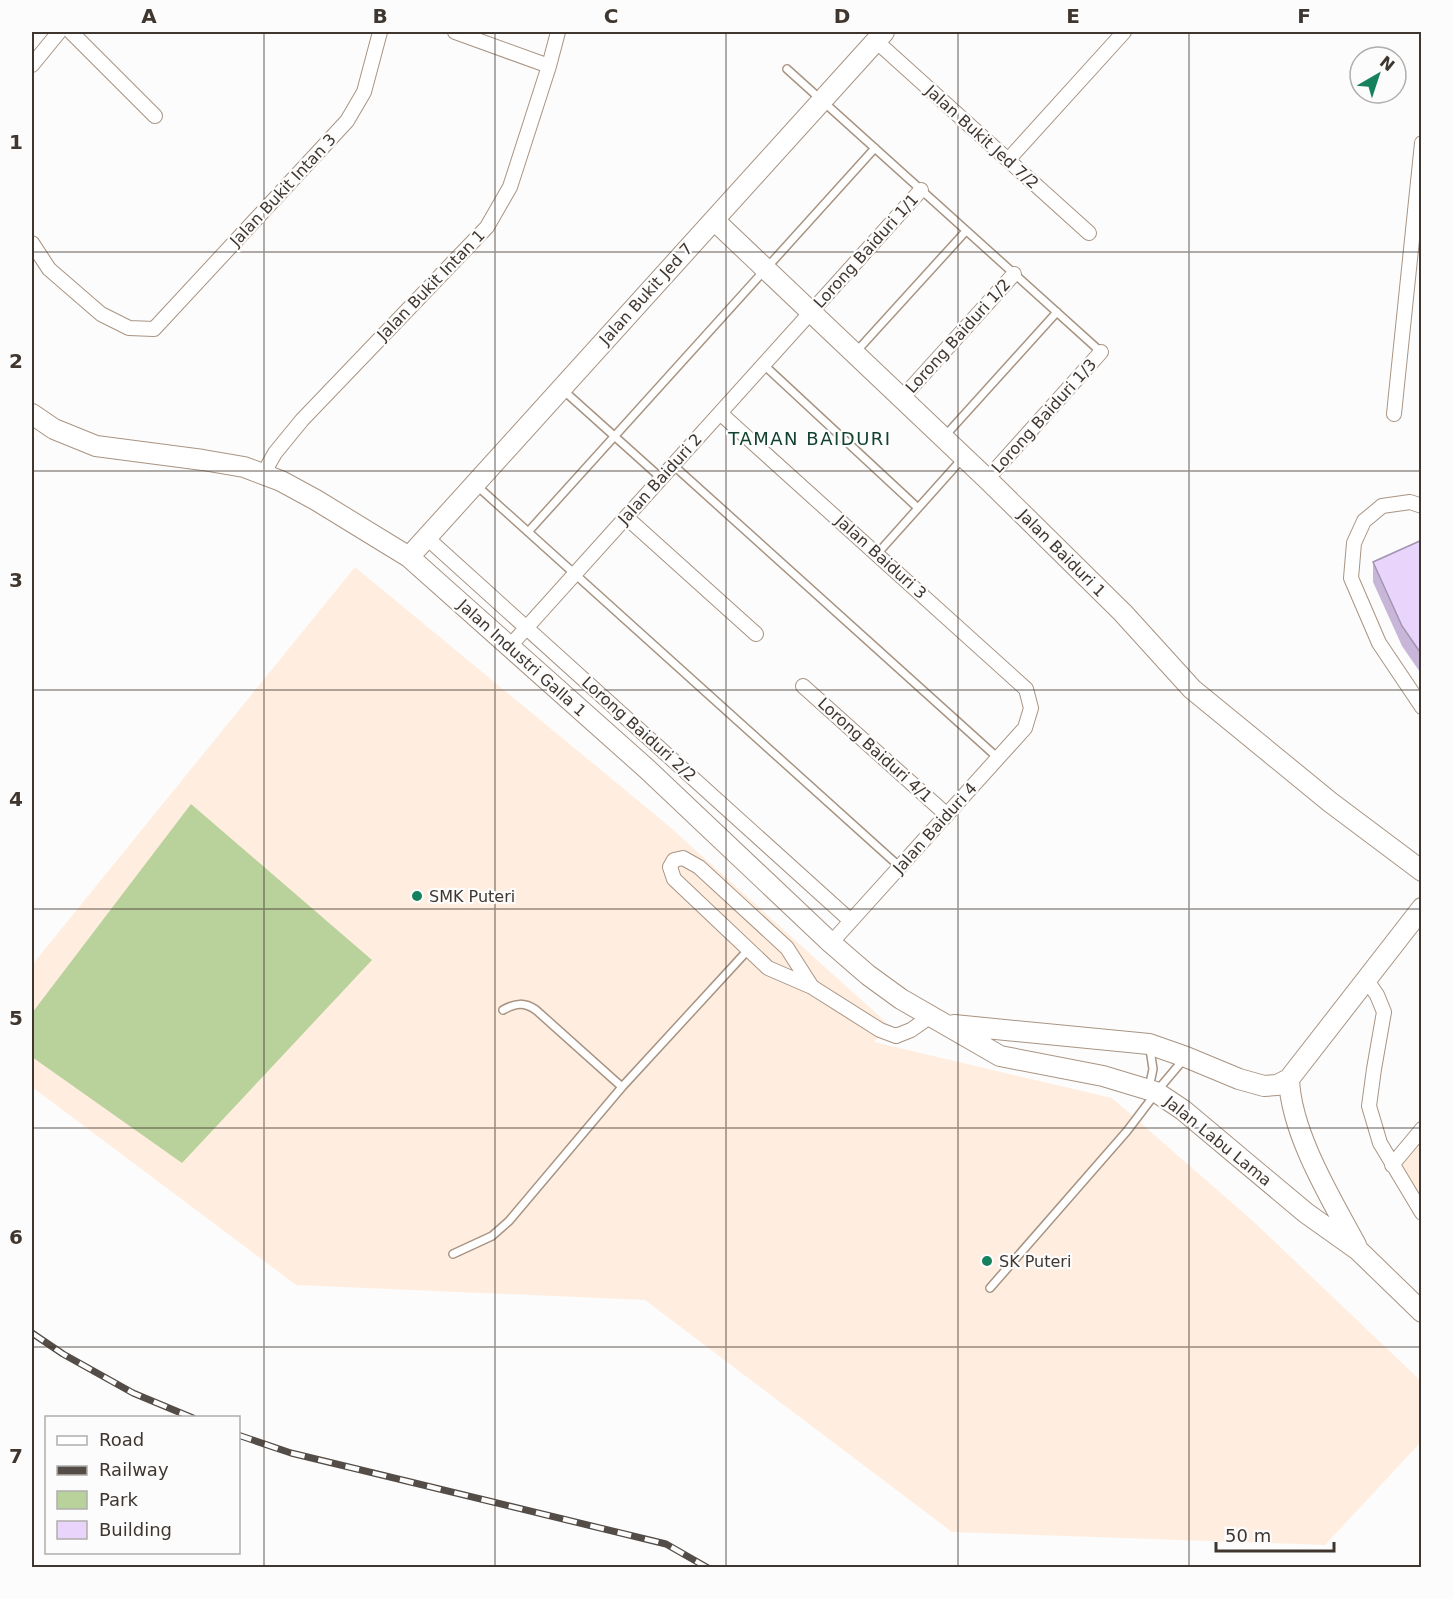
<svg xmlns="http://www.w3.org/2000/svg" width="1453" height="1599" font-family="'DejaVu Sans',sans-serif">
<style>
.built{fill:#ffeee0}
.green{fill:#b9d19a}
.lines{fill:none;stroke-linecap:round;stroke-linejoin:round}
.lane-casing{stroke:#a89483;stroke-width:10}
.street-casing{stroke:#a89483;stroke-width:16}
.secondary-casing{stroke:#a89483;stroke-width:22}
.lane{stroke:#fff;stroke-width:7}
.street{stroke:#fff;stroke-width:14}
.secondary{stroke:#fff;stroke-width:20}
.rail-casing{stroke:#544c46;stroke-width:7}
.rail{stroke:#fcfcfc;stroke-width:4.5;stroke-dasharray:14;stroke-linecap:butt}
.wall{fill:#c8b6d9}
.building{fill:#e9d4fc;stroke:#a394b0;stroke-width:1.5}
.grid{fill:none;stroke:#3f362f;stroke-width:1.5;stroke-opacity:0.55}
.poi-dot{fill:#15815d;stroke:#fcfcfc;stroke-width:2}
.labels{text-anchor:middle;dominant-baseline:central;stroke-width:4.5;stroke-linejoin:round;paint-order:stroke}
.street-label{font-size:16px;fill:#3f362f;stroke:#fcfcfc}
.poi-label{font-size:16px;fill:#3f362f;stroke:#fcfcfc;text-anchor:start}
.neighbourhood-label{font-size:18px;letter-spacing:1.5px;fill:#11412f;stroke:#fcfcfc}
.neatline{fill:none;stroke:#3f362f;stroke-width:2}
.grid-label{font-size:20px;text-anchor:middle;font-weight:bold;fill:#3f362f}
</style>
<rect width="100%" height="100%" fill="#fcfcfc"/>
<path class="built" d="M355 567 670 827 889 1025 874 1042 1112 1098 1254 1222 1421 1381V1442L1325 1545 952 1532 645 1300 296 1285 32 1087V965Z
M1421 1135V1206L1397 1163Z"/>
<path class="green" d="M191 804 372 960 182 1163 32 1057V1013Z"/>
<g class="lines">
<defs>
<path id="lane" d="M787 69 1101 352
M855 353 966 231
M764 365 918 508
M563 390 661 478
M944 437 1057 312
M673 465 998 758
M476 485 900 867
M528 532 875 148
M877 554 962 459
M503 1010C516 1003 524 1002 536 1010L622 1087
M1149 1088 1153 1069 1150 1049
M453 1254 492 1236 509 1221 622 1087 748 950
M990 1288 1127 1131 1162 1085 1184 1059"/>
<path id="street" d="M71 32 155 116
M455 32 549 66
M876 41 1089 233
M32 65 59 32
M1008 160 1124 32
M32 243 49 269 101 314 129 328 154 329 347 121 364 92 380 32
M902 398 1014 274
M720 413 1026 689 1031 708 1025 728 831 943
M1394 414 1422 143
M263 474 275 453 302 420 487 227 510 187 549 66 558 32
M987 479 1101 352
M1422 506 1410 502 1382 506 1364 521 1354 543 1351 578 1379 643 1422 707
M626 517 756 634
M427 538 851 921
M509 647 921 190
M803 686 947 815
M1366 979 1377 995 1384 1012 1374 1069 1369 1106 1380 1143 1422 1213
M812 987 787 948 699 867 683 858 674 860 670 867 674 879 768 968 812 987 880 1030 896 1036 911 1030 931 1016
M1392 1165 1422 1129"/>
<path id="secondary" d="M714 220 987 479 1123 613 1192 689 1330 802 1422 871
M32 414 54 429 96 446 203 460 244 467 281 481 316 500 409 557 647 769 831 943 868 975 901 999 1000 1056 1103 1076 1156 1092 1183 1110 1306 1213 1358 1250 1422 1312
M409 557 884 32
M954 1025 1149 1044 1186 1057 1239 1079 1264 1086 1277 1085 1289 1079 1422 908
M1289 1079C1291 1133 1330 1197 1356 1245"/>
</defs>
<use href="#lane" class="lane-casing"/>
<use href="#street" class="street-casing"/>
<use href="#secondary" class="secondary-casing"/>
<use href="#lane" class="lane"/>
<use href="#street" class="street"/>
<use href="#secondary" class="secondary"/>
<defs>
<path id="rail" d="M32 1333 63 1354 133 1393 193 1418
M238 1435 291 1453 666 1544 708 1568"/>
</defs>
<use href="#rail" class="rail-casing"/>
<use href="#rail" class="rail"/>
</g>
<path class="wall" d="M1422 540V675L1402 646 1373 582V562Z"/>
<path class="building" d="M1422 540V655L1402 626 1373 562Z"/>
<path class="grid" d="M264 32V1568M495 32V1568M726 32V1568M958 32V1568M1189 32V1568M32 252H1422M32 471H1422M32 690H1422M32 909H1422M32 1128H1422M32 1347H1422"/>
<g class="poi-dot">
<circle cx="417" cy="896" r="6"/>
<circle cx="987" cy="1261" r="6"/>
</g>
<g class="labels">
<g class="street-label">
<text transform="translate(982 137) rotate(42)">Jalan Bukit Jed 7/2</text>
<text transform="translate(283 190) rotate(-47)">Jalan Bukit Intan 3</text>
<text transform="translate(866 251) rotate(-48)">Lorong Baiduri 1/1</text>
<text transform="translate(431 285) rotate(-46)">Jalan Bukit Intan 1</text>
<text transform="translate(646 294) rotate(-48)">Jalan Bukit Jed 7</text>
<text transform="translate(958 336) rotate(-48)">Lorong Baiduri 1/2</text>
<text transform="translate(1044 416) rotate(-48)">Lorong Baiduri 1/3</text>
<text transform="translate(660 479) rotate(-48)">Jalan Baiduri 2</text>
<text transform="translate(1062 553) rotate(45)">Jalan Baiduri 1</text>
<text transform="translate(881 557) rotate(42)">Jalan Baiduri 3</text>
<text transform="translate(522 658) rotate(42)">Jalan Industri Galla 1</text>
<text transform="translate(639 729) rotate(42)">Lorong Baiduri 2/2</text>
<text transform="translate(875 750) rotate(42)">Lorong Baiduri 4/1</text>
<text transform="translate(935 828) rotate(-48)">Jalan Baiduri 4</text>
<text transform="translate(1218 1141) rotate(39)">Jalan Labu Lama</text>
</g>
<g class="poi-label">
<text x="429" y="896">SMK Puteri</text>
<text x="999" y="1261">SK Puteri</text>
</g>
<g class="neighbourhood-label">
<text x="810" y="438">TAMAN BAIDURI</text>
</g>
</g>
<rect width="1453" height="1599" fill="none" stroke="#fcfcfc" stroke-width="66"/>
<rect x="45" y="1416" width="195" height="138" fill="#fcfcfc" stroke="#b0adaa" stroke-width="1.5"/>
<rect x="57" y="1436" width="30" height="9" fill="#ffffff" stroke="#b0adaa" stroke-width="1.5"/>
<text x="99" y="1446" font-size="18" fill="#3f362f">Road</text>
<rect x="57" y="1466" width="30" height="9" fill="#544c46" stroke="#b0adaa" stroke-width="1.5"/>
<text x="99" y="1476" font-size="18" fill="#3f362f">Railway</text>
<rect x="57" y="1491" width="30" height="18" fill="#b9d19a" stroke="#b0adaa" stroke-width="1.5"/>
<text x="99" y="1506" font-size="18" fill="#3f362f">Park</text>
<rect x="57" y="1521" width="30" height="18" fill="#e9d4fc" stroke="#b0adaa" stroke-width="1.5"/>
<text x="99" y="1536" font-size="18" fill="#3f362f">Building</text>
<g transform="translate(1378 75) rotate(39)"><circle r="28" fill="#fcfcfc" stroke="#b0adaa" stroke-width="1.5"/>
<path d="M0-4.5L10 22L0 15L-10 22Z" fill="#15815d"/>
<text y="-9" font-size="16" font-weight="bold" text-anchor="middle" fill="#3f362f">N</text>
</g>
<path d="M1216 1542v9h118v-9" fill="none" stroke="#3f362f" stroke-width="3"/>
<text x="1225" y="1542" font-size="18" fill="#3f362f" stroke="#fcfcfc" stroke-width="4.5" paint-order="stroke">50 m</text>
<rect x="33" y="33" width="1387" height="1533" class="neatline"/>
<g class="grid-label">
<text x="149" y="23">A</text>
<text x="380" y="23">B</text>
<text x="611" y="23">C</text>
<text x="842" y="23">D</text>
<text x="1073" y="23">E</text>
<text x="1304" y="23">F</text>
<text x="16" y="149">1</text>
<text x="16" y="368">2</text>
<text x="16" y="587">3</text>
<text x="16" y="806">4</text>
<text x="16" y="1025">5</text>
<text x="16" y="1244">6</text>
<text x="16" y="1463">7</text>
</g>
</svg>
